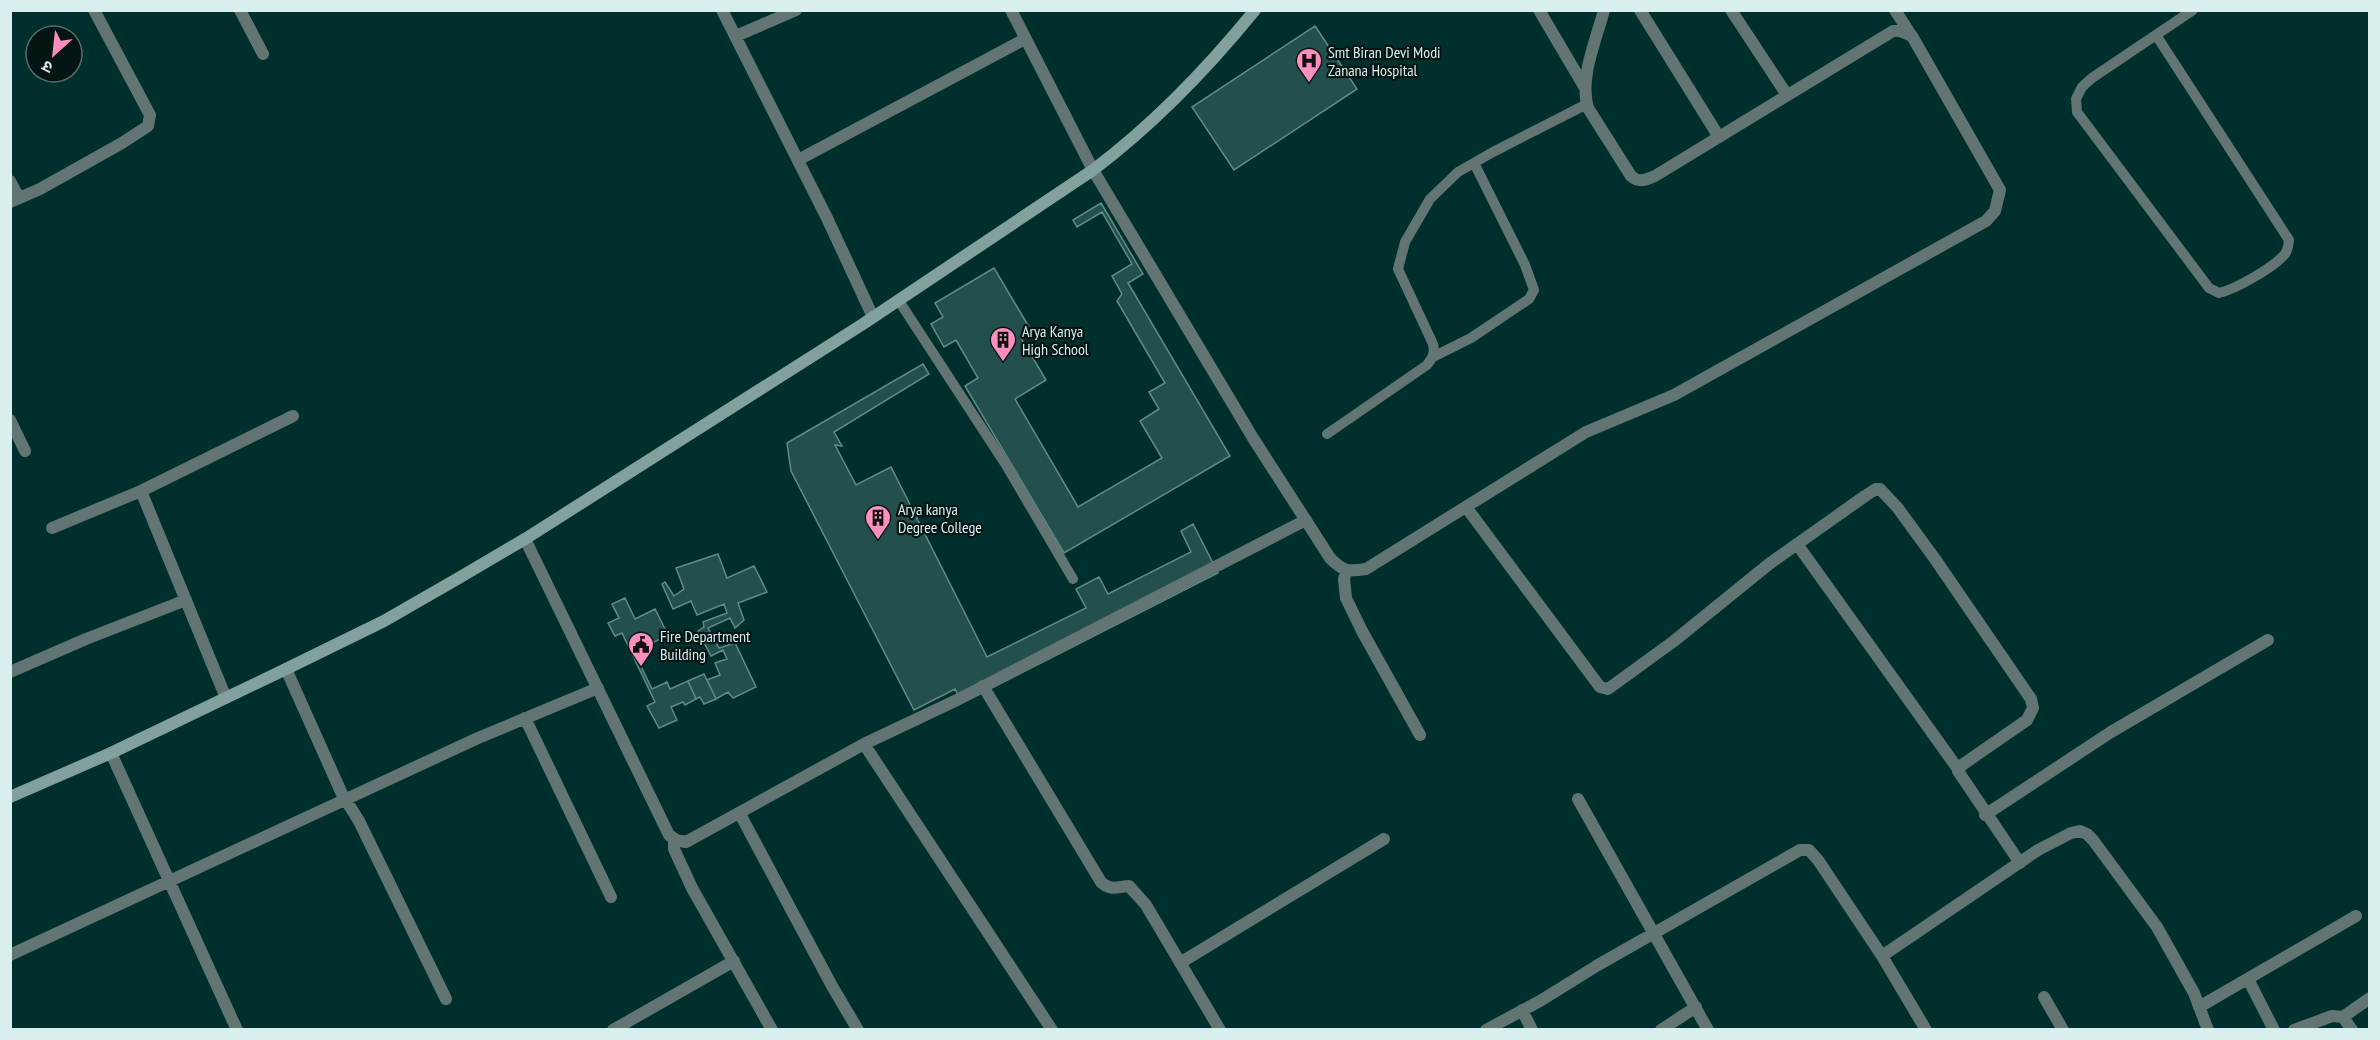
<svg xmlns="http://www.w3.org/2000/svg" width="2380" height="1040" font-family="'PT Sans Narrow','Noto Sans Devanagari',sans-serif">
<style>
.building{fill:#234f4c;stroke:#5f8c88;stroke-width:1.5}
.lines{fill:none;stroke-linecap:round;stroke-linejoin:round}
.lane{stroke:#627573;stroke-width:10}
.street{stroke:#627573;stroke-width:12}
.secondary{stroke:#82a09d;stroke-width:12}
.labels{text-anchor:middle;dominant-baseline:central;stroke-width:4.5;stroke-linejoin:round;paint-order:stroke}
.poi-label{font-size:16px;fill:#d8efed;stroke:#041514;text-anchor:start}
</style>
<rect width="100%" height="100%" fill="#00302e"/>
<path class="building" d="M1315 26 1357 89 1234 170 1192 107Z
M1101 203 1143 274 1128 283 1230 456 1064 553 965 386 978 378 956 340 944 347 931 324 943 317 935 303 994 268 1032 332 1021 338 1046 380 1015 399 1078 507 1162 458 1140 421 1159 409 1149 392 1165 383 1117 301 1122 294 1112 276 1132 264 1102 212 1077 227 1073 220Z
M923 364 929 374 834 432 842 446 835 445 856 485 891 467 987 657 1086 608 1076 589 1099 577 1108 594 1191 552 1181 531 1193 524 1218 573 962 703 955 689 914 710 791 471 787 443Z
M718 554 727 578 754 566 767 592 738 603 744 620 735 628 730 618 708 628 719 648 735 643 756 687 733 698 728 692 716 699 707 680 720 675 715 663 727 659 723 650 711 656 698 631 704 627 703 622 727 613 724 604 697 615 691 601 673 609 662 584 665 582 674 596 684 589 676 568Z
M625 598 635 619 655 609 668 635 650 644 652 648 636 656 652 689 667 682 670 689 688 681 696 699 685 705 683 702 671 707 677 720 659 728 647 706 655 702 622 633 615 636 608 623 619 618 612 604Z
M704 674 716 699 704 704 700 697 696 699 688 681Z"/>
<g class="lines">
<path class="lane" d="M2156 35 2289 240C2288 246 2288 250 2285 254 2273 268 2236 289 2219 293L2209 288 2077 112 2076 99 2082 87 2092 78 2193 10
M899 301 1006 465 1073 579
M1433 357 1471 338 1529 299 1534 290 1525 265 1474 163
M1327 434 1427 365C1433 357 1435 353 1433 344L1398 269 1405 242 1430 199 1458 172 1493 152 1587 104"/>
<path class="street" d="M240 10 263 54
M722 10 827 218 873 317
M1011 10 1093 170 1253 438 1330 558C1343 571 1347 572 1366 569L1586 432 1674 395 1986 221 1995 211 2000 190 1912 36 1900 31H1893L1655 176C1646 180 1639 183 1631 176L1588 108C1579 78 1596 41 1604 10
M1539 10 1585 88
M1640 10 1719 137
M1731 10 1787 95
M1895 10 1911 35
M736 36 796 10
M798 160 1025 39
M10 181 19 198
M10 202 40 189 122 143 148 126 150 115 94 10
M10 420 25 451
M141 491 226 698
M1466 507 1600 687 1608 689 1674 641 1769 564 1865 496 1876 489H1880L1897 507 1935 559 2031 699 2033 708 2027 720 1962 765 1958 771 2020 863
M52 528 141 491 293 416
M525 539 669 835 676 840 686 842 864 744 957 700 1306 520
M1797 544 1958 769
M1346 570 1344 579 1346 598 1362 631 1420 735
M286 669 342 794 359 821 446 999
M10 672 86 639 186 600
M983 686 1101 882C1110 891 1117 887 1129 886L1146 905 1220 1030
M525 718 611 897
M864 744 1052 1030
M111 753 237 1030
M1578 799 1708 1030
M740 814 832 986 858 1030
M1985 815 2111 732 2268 640
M674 839V849L692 888 772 1030
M10 955 478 738 598 688
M1882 956 2038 850 2071 833 2080 831 2087 834 2093 840 2157 927 2194 993 2208 1030
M1180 963 1384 839
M2248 979 2274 1030
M2044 997 2063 1030
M2199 1007 2356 916
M1522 1010 1532 1030
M2343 1017 2370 998
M613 1030 734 961
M1486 1030 1540 1001 1598 965 1800 850H1809L1818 860 1882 956 1926 1030
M1661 1030 1696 1007
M2294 1030 2332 1016 2343 1017 2352 1030"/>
<path class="secondary" d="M10 797 111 753 286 669 384 621 457 579 525 539 863 324 1093 170C1154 124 1207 69 1255 10"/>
</g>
<defs>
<symbol id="hospital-pin" viewBox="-11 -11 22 30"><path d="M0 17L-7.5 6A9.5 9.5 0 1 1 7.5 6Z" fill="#fe8ebb" stroke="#041514"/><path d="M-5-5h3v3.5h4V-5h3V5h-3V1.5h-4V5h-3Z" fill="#111"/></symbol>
<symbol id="building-pin" viewBox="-11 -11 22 30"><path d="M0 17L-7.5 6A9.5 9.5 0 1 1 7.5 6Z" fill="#fe8ebb" stroke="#041514"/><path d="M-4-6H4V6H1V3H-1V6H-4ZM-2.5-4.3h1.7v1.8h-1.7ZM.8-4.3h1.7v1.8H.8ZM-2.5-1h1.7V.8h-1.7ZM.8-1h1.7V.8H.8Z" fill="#111"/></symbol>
<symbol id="civic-pin" viewBox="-11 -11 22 30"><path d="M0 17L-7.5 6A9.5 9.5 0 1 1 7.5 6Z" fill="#fe8ebb" stroke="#041514"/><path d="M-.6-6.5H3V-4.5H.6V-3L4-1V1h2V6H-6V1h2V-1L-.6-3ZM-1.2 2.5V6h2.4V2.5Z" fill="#111"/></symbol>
</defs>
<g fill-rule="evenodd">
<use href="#hospital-pin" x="1294" y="46" width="30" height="40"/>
<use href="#building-pin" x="988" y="325" width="30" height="40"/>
<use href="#building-pin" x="863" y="503" width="30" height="40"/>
<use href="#civic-pin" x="626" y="630" width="30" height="40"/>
</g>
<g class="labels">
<g class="poi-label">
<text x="1328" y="52">Smt Biran Devi Modi<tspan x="1328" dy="18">Zanana Hospital</tspan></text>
<text x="1022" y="331">Arya Kanya<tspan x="1022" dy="18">High School</tspan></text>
<text x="898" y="509">Arya kanya<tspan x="898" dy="18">Degree College</tspan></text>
<text x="660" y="636">Fire Department<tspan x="660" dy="18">Building</tspan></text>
</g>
</g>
<rect width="2380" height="1040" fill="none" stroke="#d8efed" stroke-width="24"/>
<g transform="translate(54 54) rotate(207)"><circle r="28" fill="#041514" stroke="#596c6b" stroke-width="1.5"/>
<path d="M0-4.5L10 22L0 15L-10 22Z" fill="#fe8ebb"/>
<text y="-9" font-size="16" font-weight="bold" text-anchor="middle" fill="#d8efed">उ</text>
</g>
</svg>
